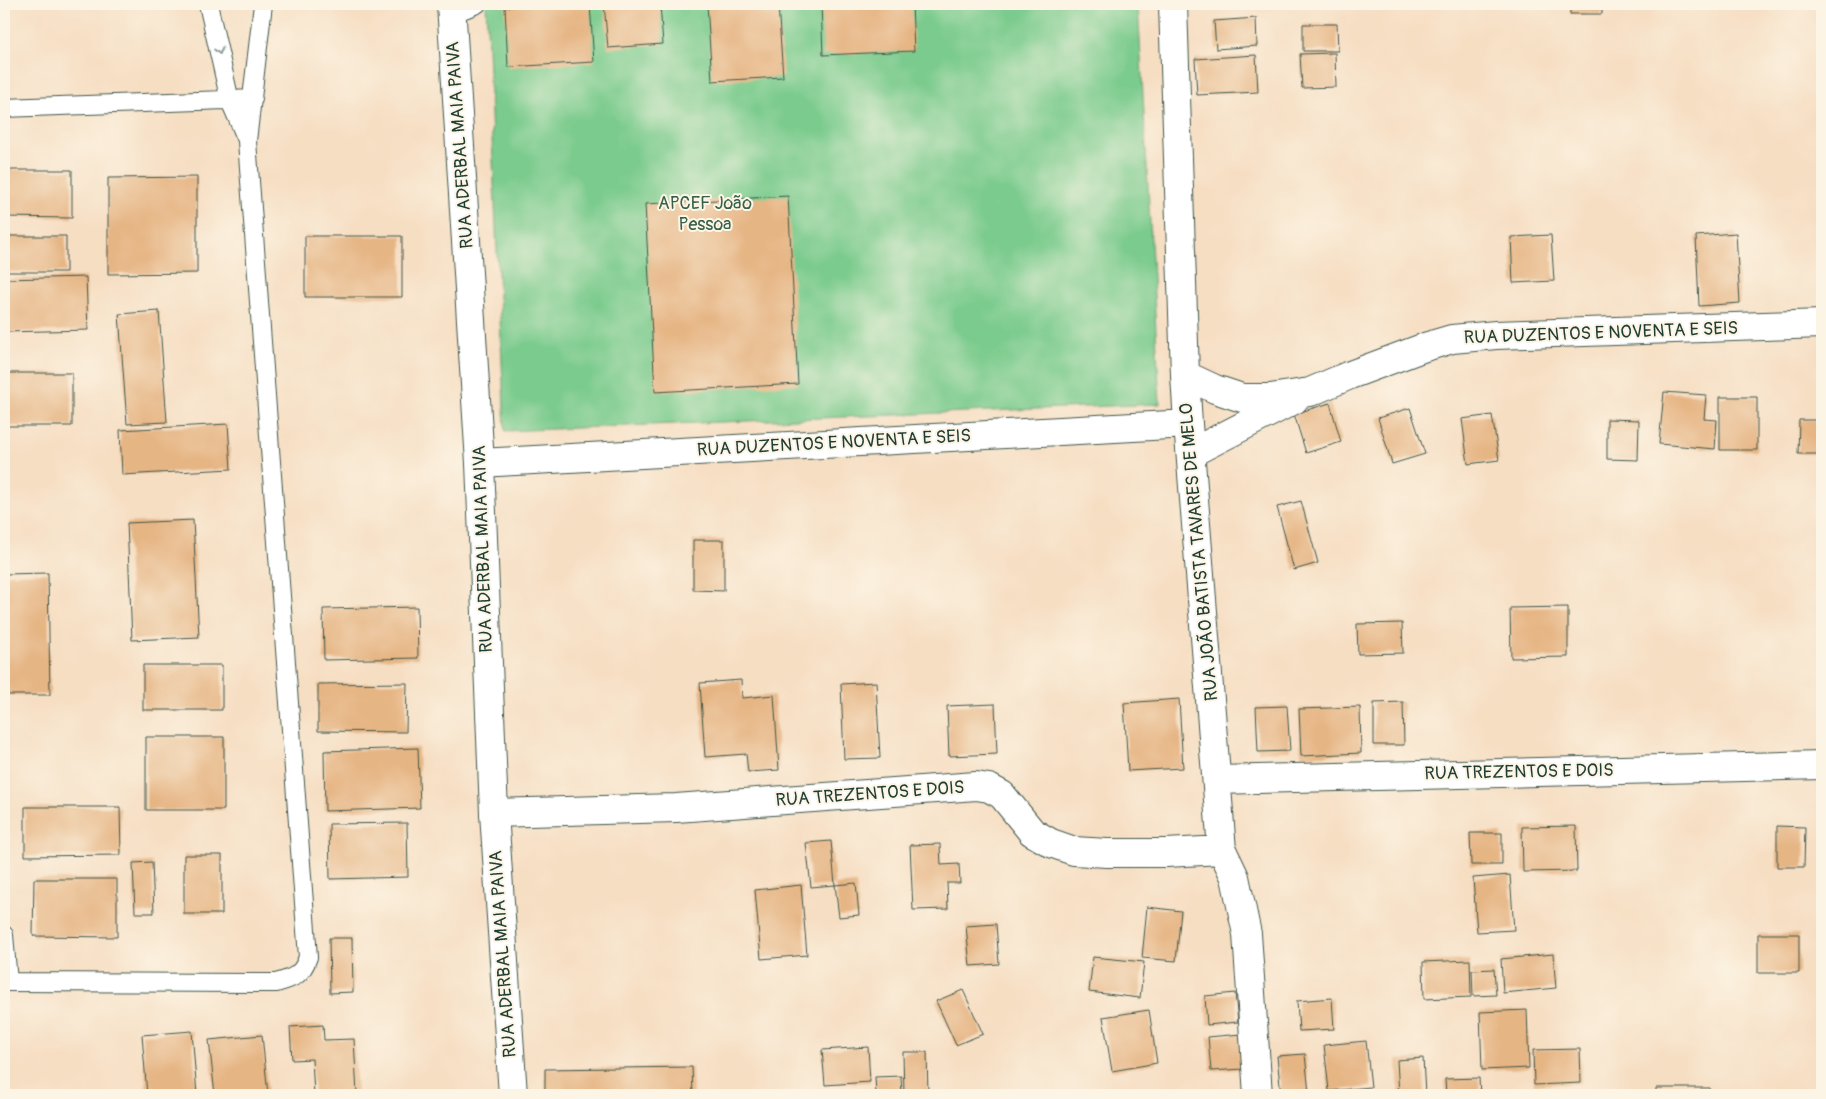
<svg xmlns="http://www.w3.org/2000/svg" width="1826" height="1099" font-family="Pangolin,sans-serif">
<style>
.green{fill:#7acb8d;stroke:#4c8460}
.building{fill:#e6b584}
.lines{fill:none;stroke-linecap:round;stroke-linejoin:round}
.service-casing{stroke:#3f5549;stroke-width:20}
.minor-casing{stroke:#3f5549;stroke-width:30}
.primary-casing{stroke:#3f5549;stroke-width:30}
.service{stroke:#fff;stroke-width:18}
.minor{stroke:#fff;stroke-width:28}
.primary{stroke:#fff;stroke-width:28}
.oneway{stroke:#8f9e9a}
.labels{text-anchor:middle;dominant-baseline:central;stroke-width:4;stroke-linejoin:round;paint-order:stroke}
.street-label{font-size:18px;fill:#1f3d34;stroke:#fcf5e5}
.park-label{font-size:18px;fill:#36604a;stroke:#fcf5e5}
</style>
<rect width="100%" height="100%" fill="#fcf5e5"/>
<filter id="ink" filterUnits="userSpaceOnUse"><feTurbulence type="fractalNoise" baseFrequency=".02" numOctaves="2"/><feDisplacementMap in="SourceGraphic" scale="10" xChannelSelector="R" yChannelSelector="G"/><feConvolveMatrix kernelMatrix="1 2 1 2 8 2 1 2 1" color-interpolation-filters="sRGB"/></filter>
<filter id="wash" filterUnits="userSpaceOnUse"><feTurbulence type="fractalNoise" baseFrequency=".0096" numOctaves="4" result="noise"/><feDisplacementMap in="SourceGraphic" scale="20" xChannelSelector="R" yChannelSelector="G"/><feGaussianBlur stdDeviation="1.12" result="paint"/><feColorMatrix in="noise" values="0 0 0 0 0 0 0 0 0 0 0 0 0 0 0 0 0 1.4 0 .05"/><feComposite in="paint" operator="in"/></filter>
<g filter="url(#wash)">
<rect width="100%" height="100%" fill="#f6dec3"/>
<path class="green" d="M486 4H1138L1160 404 505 431Z"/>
<g id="blocks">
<path class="building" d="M555 4H590L594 62 508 67 505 7Z
M604 4H660L663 44 608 48Z
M707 4H778L783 77 712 81Z
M821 4H912L914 51 823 55Z
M1570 4H1602V14H1570Z
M1256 18 1257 46 1216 49 1214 21Z
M1303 24H1337L1338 51H1303Z
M1335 53 1336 87 1302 88 1300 54Z
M1256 55 1258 92 1197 95 1195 59Z
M4 170H72V218L4 217Z
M197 177V273L108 274V178Z
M788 196 798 384 655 392 645 204Z
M1736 233 1740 303 1699 306 1696 236Z
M1551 235 1554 281 1513 283 1511 237Z
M5 236H66V272H5Z
M305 236H402V297H305Z
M86 277 88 330 4 332V279Z
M159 311 167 422 127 424 119 314Z
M4 373H72V426H4Z
M1664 392 1706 395 1704 419 1717 420 1715 449 1659 444Z
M1720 397H1757V450H1720Z
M1330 403 1341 442 1306 453 1294 414Z
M1410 408 1425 454 1392 464 1378 418Z
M1492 415 1499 460 1468 464 1462 419Z
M1607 419 1639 420 1638 460 1607 459Z
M1799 420H1822V454H1798Z
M228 424 231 469 122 475 120 430Z
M1301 501 1318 563 1294 570 1277 507Z
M193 520 199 637 132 640 127 523Z
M693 540H724V591L693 590Z
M48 573 50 695H7L5 574Z
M417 607 418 658 324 660 323 609Z
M1568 607V657L1511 658 1510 608Z
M1402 623 1403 653 1358 654 1357 624Z
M143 665H222V710H143Z
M741 680 742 698 774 695 779 770 748 772 746 754 705 757 700 683Z
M876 682 880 758 844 759 841 684Z
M407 683 406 732 318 731V684Z
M1179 699 1183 768 1128 771 1124 703Z
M1403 702 1404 745H1374V703Z
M995 704 997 754 949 756 947 706Z
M1287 706 1290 751 1258 752 1256 707Z
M1360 707 1361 753 1301 756 1299 709Z
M146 737H224V810H146Z
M418 748 420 808 325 811 324 751Z
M25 807H120L121 855 25 856Z
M407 823 408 877 330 879 329 824Z
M1576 826 1577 871 1523 872 1522 827Z
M1777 826 1805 827 1804 867H1777Z
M1470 833H1502V865H1471Z
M831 841 835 885 811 887 806 843Z
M940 844 941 865 959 864 960 883H947L948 909 913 910 910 845Z
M184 855H222V914H184Z
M152 862 154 913H135L133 863Z
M1510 875 1514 930 1477 932 1473 878Z
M34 879H117V937L33 936Z
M856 883 859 915 839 917 835 885Z
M801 885 807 955 761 959 755 890Z
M1147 907 1181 911 1176 961 1142 958Z
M996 924 999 964 970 966 966 926Z
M1758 934H1799V973H1758Z
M329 938H352L353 992 330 993Z
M1553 954 1556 988 1503 993 1501 959Z
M1093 957 1144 962 1140 998 1089 992Z
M1470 960 1471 997 1424 999 1423 962Z
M1494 969 1496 995 1473 996 1472 970Z
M963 990 983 1034 956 1045 936 1001Z
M1235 993 1238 1022 1207 1025 1205 996Z
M1332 998 1334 1029 1299 1031 1297 1001Z
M1149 1010 1157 1063 1112 1071 1103 1017Z
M1527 1010 1529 1068 1482 1070 1480 1012Z
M323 1025 324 1040 354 1039 357 1095H314L312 1059 292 1060 290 1027Z
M192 1031 197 1095H147L142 1035Z
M1241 1034 1244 1069 1211 1071 1208 1037Z
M262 1035 268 1095H215L209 1040Z
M1366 1041 1371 1087 1329 1091 1324 1045Z
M868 1047 870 1082 825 1085 822 1050Z
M1580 1049 1581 1083 1534 1085 1533 1050Z
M903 1052H927L928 1095H904Z
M1305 1054 1309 1093 1281 1095 1277 1056Z
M1423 1058 1425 1095H1399L1397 1060Z
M692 1067 693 1095H545V1069Z
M901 1076 902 1095H876L875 1077Z
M1479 1078 1480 1095H1446L1445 1079Z
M1656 1088H1710V1095H1656Z"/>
</g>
</g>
<g filter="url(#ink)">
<use href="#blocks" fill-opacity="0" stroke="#3f5549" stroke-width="1"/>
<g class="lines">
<defs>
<path id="service" d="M208 4 230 101 247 140
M452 14 477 4
M4 108 253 99
M4 935 8 982
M4 982 276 983C294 978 302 975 308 957L247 141 263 4"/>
<path id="minor" d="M1173 4 1185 375 1188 424 1222 850 1235 877 1247 934 1258 1095
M1185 375 1215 389 1242 398H1270L1310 392 1350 375 1425 347 1452 339 1496 335 1822 324
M1191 453 1294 400
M480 463 1188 424
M1217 780 1822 765
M494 813 676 808 976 786 989 788 1002 795 1032 832 1051 843 1074 851 1107 853H1166L1222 850"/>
<path id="primary" d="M451 4 480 463 494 813 513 1095"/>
</defs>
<use href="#service" class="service-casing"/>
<use href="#minor" class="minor-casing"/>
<use href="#primary" class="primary-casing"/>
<use href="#service" class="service"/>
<use href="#minor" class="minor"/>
<use href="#primary" class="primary"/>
</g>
<defs><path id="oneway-chevron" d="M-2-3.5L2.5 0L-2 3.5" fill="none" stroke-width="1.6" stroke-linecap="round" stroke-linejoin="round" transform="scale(1.25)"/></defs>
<use class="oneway" href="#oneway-chevron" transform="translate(219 51) rotate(78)"/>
</g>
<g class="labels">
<g class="street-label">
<text transform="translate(460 145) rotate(-94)">RUA ADERBAL MAIA PAIVA</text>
<text transform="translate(1601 333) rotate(-2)">RUA DUZENTOS E NOVENTA E SEIS</text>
<text transform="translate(834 443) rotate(-3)">RUA DUZENTOS E NOVENTA E SEIS</text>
<text transform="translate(483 549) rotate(-92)">RUA ADERBAL MAIA PAIVA</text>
<text transform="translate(1199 552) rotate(-95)">RUA JOÃO BATISTA TAVARES DE MELO</text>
<text transform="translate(1519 772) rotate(-1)">RUA TREZENTOS E DOIS</text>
<text transform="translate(870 794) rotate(-4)">RUA TREZENTOS E DOIS</text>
<text transform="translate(503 954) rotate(-94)">RUA ADERBAL MAIA PAIVA</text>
</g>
<g class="park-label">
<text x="705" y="203">APCEF João<tspan x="705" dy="21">Pessoa</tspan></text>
</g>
</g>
<rect width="1826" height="1099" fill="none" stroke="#fcf5e5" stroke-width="20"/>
</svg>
